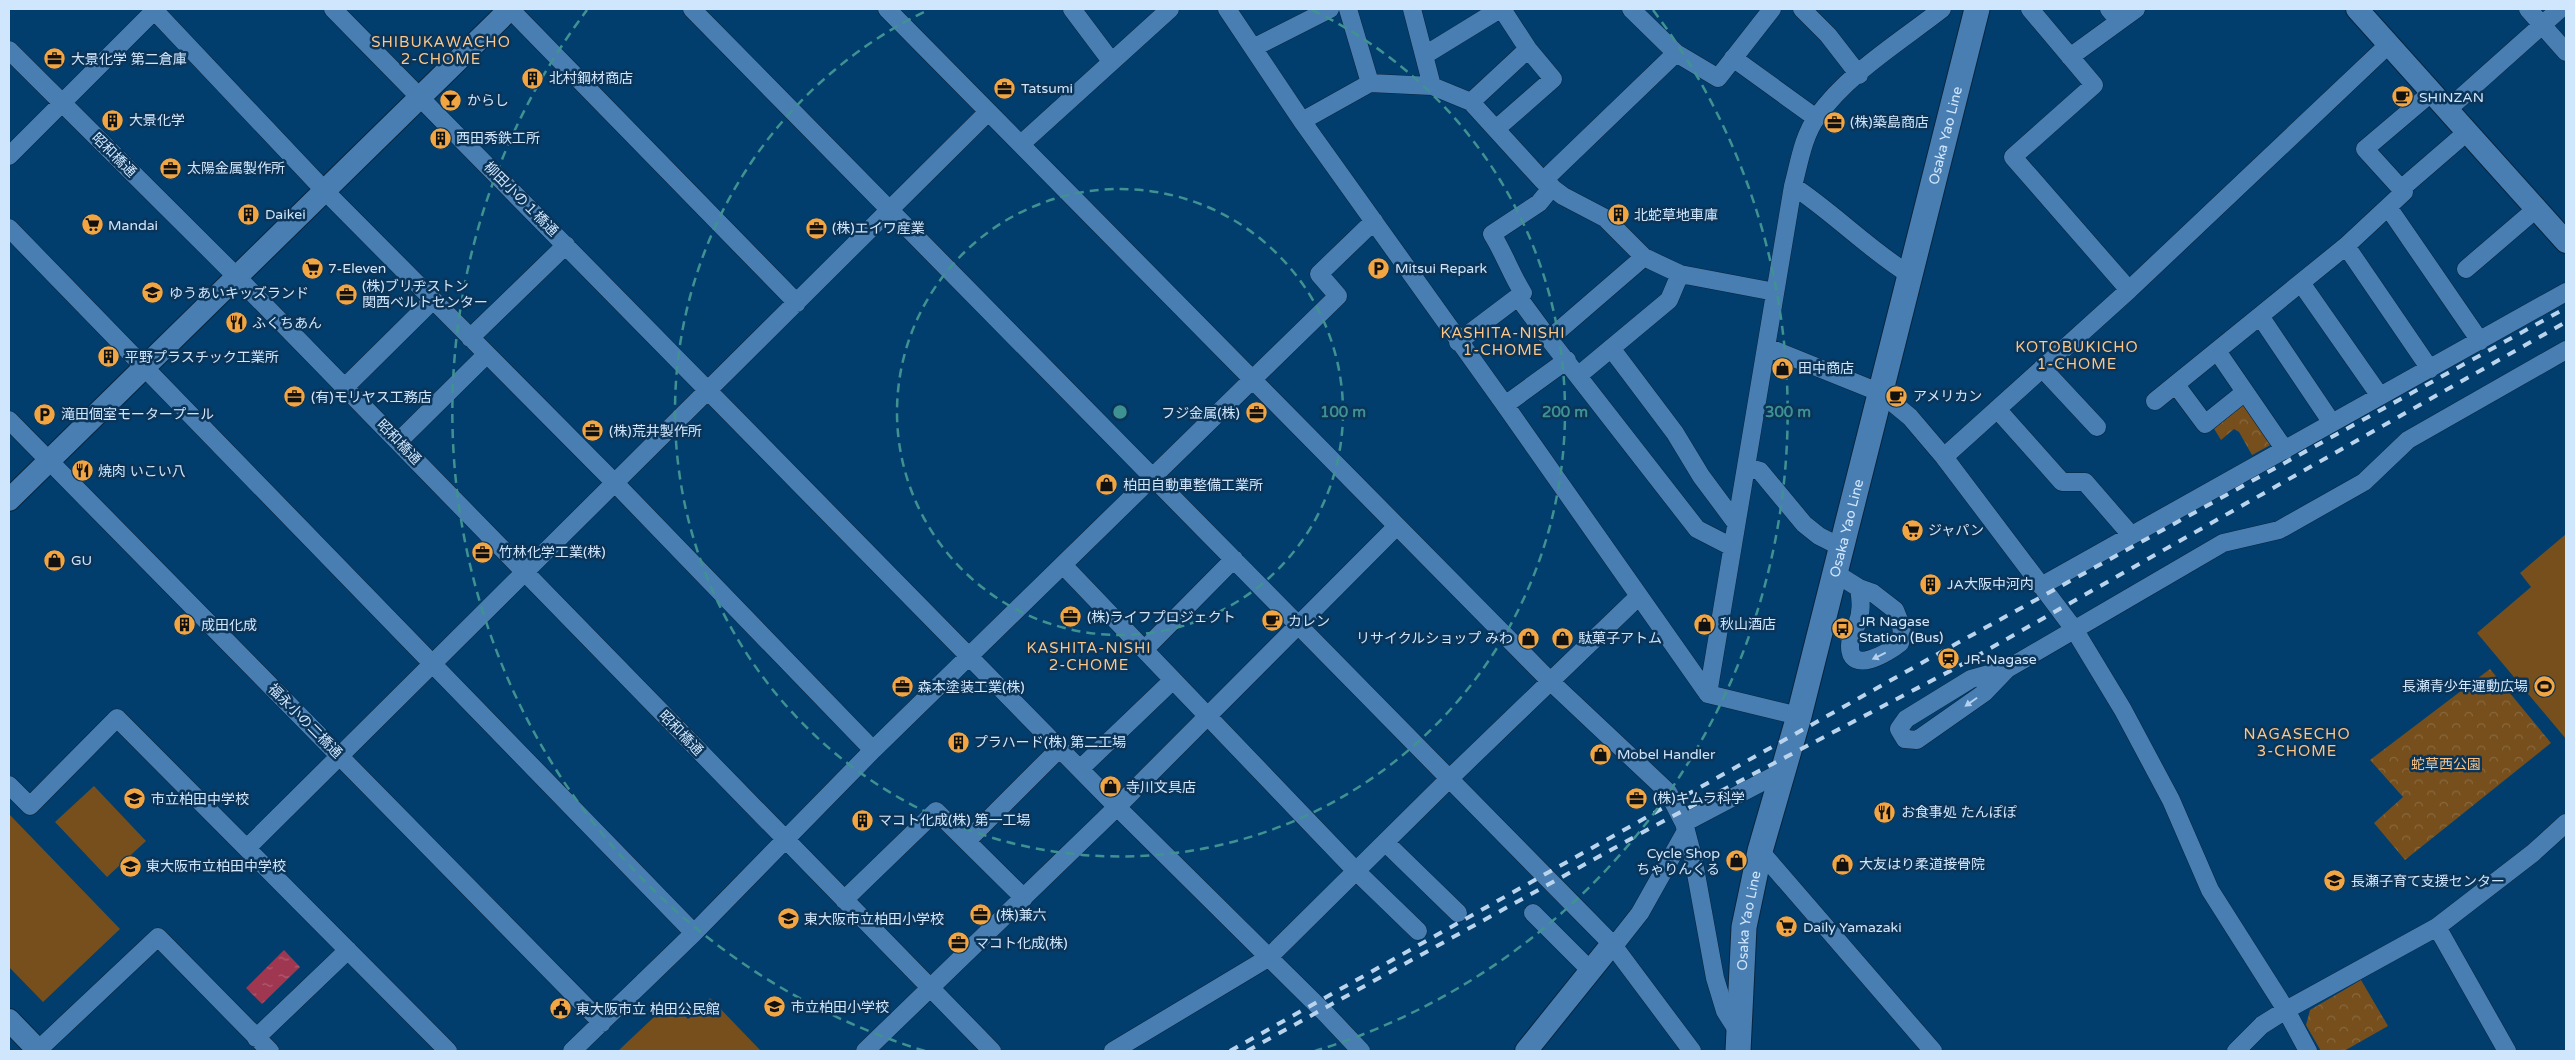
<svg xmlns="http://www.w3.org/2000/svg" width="2575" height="1060" font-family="'Varela Round','Noto Sans JP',sans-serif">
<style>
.forest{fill:url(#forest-crowns)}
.pitch{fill:#764f1c}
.water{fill:url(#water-ripples)}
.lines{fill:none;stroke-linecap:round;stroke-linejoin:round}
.minor-casing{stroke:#08253e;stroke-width:19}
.tertiary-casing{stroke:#08253e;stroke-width:24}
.secondary-casing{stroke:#08253e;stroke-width:27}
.minor{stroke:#497eb2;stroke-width:18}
.tertiary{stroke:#497eb2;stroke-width:22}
.secondary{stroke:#497eb2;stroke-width:25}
.rail{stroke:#bad4ed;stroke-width:4;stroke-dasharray:9 9;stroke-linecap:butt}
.oneway{fill:#b5d1ee}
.ring{fill:none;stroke:#3f9292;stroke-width:2.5;stroke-dasharray:9 6}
.labels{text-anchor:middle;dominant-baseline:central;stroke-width:5;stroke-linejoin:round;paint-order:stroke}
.poi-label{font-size:14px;fill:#d0e6fd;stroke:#0a3458;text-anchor:start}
.street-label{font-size:14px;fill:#d0e6fd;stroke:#0a3458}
.park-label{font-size:14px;fill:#f8c182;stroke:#0a3458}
.neighbourhood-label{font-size:15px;letter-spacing:1px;fill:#fdc789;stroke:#0a3458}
.centre{fill:#3f9292;stroke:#0a3458;stroke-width:2.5}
.ring-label{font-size:15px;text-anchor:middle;font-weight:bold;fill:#3f9292;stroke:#0a3458;stroke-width:5;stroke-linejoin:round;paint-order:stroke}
</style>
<defs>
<pattern id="forest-crowns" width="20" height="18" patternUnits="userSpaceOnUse" patternTransform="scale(1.25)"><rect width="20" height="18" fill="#764f1c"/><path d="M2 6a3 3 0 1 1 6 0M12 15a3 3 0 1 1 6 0" fill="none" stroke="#88683e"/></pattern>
<pattern id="water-ripples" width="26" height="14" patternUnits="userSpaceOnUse" patternTransform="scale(1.25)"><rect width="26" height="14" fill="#a03750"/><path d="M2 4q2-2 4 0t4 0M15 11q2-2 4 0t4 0" fill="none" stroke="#b05e73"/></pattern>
</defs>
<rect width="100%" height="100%" fill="#023e6d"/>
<path class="forest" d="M2243 404 2274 443 2252 455 2239 432 2234 429 2221 440 2213 427Z
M2490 669 2551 743 2405 860 2374 823 2403 797 2370 760Z
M2361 980 2388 1026 2344 1051H2321L2306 1025 2310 1010Z"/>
<path class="pitch" d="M2566 534V739L2477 633 2531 587 2520 573Z
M94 786 146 841 107 877 55 822Z
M9 814 120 929 43 1002 9 967Z
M710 998 761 1051H618L671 1001 688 1019Z"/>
<path class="water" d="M284 950 300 967 262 1004 246 988Z"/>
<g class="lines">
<defs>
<path id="minor" d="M153 9 324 190 615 483 873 750
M333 9 1117 807 1327 1015 1361 1051
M510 9 797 303
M692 9 1612 944 1692 1051
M887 9 1550 681 1668 792 1684 823 1693 857 1715 978 1725 1011 1739 1033
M1072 9 1111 61
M1227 9 1302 121 1505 405 1708 694 1799 716
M1348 9 1370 83
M1412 9 1432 86
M1631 9 1676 53 1718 78 1772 9
M1802 9 1828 35 1859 75
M2030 9 2094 85 2013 157 2129 290
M2109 9 2119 21
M2528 9 2566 52
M1253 48 1330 9
M9 50 236 276 992 1051
M1425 55 1500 9
M2070 57 2136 9
M1733 58 1816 118
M1471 102 1528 49
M2447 110 2560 9
M1302 121 1370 83 1432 86 1471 102 1543 181 1563 196 1605 218 1644 257 1680 274 1775 292
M1496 129 1553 79 1528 49 1502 9
M1021 144 1170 9
M9 156 156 9
M1543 181 1676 53
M1793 186C1834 213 1868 249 1910 275
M2401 189 2467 132
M2388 207 2480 341
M9 228 694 933
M2346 246 2430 369
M1644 257 1549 339 1697 529 1732 547
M2466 269 2536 209
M2301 283 2380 396
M1518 297 1549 339
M2260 316 2332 423
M470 338 566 245
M1458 342 1523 293C1511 274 1504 253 1492 234L1539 203 1552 187
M1767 347 1881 393 1910 417 1944 457 2074 629 2123 710 2171 800 2210 890 2286 1010 2308 1051
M1611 348 1675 433 1701 476 1736 523
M2217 351 2285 450
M2042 368 2097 427
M1579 375 1669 300 1680 274
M2176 385 2205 424 2245 392
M345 387 433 300
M2155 401 2346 246 2404 192 2365 149 2431 93
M1505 405 1567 360
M1997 409 2062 482H2085L2131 535
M9 420 602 1023
M398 442 487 354
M1944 457 2129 290 2388 45
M1746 467 1760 471 1804 524 1819 536 1841 547
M1063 565 1356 871 1418 931
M1835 573 1859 588 1873 593 1895 610 1901 625 1902 634 1900 643C1889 652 1850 676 1850 646 1850 638 1854 630 1857 624 1862 612 1861 601 1859 588
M2041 586 2566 292
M1145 649 1234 559
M2007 669 1971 679 1906 719 1899 729 1905 739 1917 740 1984 693 2007 669 2223 543 2279 530 2364 482 2408 440 2566 350
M1708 694 1793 186C1799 164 1803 136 1817 117 1847 74 1901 41 1942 9
M1080 769 1173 680
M9 785 30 806 117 718 448 1051
M1684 823 1783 771
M967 841 1060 748
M1385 842 1458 913
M247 848 988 112
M1760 851 1933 1051
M844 900 936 811 1024 898
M1533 913 1591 971
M2437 927 2507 1051
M1614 946 1640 913 1686 831
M256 1038 348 950
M37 1051 158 937 270 1051
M572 1051 694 933 873 750 1338 296 1319 274 1374 221
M865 1051 1117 807 1397 526
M1113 1051 1268 958 1450 778 1638 597
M2236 1051 2262 1025 2286 1010 2437 927 2533 853 2566 823"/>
<path id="tertiary" d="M2357 9 2566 242
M9 500 510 9
M9 1020 39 1051
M1526 1051 1612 944"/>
<g id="secondary">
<path id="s1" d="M1738 1051 1744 927 1760 851 1799 716 1977 9"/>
</g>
</defs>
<use href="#minor" class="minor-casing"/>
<use href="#tertiary" class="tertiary-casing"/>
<use href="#secondary" class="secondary-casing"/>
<use href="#minor" class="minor"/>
<use href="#tertiary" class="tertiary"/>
<use href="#secondary" class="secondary"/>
<path class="rail" d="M1230 1051 1943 651 2566 308
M1247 1051 1656 825 1952 670 2566 322"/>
</g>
<defs><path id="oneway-solid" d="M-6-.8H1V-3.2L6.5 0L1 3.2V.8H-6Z" transform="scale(1.25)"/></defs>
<g class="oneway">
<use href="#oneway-solid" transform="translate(1879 656) rotate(154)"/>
<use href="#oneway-solid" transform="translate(1971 702) rotate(145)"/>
</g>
<g class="ring">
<circle cx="1120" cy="412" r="223"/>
<path d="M1312 10A445 445 0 1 1 928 10"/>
<path d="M925 1051A668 668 0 0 1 587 10M1653 10A668 668 0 0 1 1315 1051"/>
</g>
<defs>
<symbol id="office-disc" viewBox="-11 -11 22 22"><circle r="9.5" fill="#f2a541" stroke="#0a3458"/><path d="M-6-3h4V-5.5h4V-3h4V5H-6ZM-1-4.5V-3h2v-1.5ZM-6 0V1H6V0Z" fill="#111"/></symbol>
<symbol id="building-disc" viewBox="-11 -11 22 22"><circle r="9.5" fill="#f2a541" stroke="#0a3458"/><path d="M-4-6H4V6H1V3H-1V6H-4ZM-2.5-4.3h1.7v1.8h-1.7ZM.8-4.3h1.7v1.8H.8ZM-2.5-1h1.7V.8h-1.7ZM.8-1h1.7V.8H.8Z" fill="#111"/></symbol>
<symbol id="cafe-disc" viewBox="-11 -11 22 22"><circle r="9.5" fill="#f2a541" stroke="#0a3458"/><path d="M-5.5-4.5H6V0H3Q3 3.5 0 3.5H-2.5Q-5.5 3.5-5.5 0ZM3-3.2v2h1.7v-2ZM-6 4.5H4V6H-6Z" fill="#111"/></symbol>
<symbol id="bar-disc" viewBox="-11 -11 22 22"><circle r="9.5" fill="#f2a541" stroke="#0a3458"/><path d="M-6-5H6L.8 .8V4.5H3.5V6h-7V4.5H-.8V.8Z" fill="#111"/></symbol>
<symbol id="supermarket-disc" viewBox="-11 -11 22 22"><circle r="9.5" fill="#f2a541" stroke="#0a3458"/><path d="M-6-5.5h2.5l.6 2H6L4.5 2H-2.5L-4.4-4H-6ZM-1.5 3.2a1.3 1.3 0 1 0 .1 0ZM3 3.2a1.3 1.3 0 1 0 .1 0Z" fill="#111"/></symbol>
<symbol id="parking-disc" viewBox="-11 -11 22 22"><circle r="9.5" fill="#f2a541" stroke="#0a3458"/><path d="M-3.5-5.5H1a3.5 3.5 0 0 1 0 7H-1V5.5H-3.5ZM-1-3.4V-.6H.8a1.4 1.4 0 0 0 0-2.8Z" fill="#111"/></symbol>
<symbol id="school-disc" viewBox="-11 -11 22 22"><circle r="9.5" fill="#f2a541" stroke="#0a3458"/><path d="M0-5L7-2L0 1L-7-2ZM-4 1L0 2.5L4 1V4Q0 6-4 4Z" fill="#111"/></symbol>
<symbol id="restaurant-disc" viewBox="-11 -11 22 22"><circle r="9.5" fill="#f2a541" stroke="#0a3458"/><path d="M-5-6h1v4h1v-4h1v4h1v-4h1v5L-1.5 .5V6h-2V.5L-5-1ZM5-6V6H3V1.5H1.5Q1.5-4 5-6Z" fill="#111"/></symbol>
<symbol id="shop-disc" viewBox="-11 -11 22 22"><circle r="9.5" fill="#f2a541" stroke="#0a3458"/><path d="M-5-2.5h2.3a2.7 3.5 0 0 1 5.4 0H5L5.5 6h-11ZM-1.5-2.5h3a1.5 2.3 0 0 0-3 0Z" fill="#111"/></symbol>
<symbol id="bus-disc" viewBox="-11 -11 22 22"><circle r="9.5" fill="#f2a541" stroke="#0a3458"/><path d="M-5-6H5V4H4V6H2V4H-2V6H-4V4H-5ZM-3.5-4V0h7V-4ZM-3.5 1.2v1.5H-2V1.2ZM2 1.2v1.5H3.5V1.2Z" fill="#111"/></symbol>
<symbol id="station-disc" viewBox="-11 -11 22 22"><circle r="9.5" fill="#f2a541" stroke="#0a3458"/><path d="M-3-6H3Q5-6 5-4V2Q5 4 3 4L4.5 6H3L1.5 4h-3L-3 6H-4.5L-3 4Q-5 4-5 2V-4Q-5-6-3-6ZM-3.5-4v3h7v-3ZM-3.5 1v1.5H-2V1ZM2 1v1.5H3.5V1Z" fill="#111"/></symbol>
<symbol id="stadium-disc" viewBox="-11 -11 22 22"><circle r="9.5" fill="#f2a541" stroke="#0a3458"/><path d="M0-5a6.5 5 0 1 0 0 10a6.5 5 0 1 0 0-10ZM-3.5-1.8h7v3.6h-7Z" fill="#111"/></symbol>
<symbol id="civic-disc" viewBox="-11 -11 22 22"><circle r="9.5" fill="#f2a541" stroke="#0a3458"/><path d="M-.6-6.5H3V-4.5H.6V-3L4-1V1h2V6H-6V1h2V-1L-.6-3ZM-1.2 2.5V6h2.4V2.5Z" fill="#111"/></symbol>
</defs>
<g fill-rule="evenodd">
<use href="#office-disc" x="42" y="46" width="25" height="25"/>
<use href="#building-disc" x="520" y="66" width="25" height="25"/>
<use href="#office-disc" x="992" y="76" width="25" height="25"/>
<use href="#cafe-disc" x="2390" y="84" width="25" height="25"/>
<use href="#bar-disc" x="438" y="88" width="25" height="25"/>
<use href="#building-disc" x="100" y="108" width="25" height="25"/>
<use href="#office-disc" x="1822" y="110" width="25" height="25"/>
<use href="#building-disc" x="428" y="126" width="25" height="25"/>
<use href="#office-disc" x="158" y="156" width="25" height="25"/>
<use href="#building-disc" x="236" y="202" width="25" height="25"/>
<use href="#building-disc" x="1606" y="202" width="25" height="25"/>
<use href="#supermarket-disc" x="80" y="212" width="25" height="25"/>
<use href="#office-disc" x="804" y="216" width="25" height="25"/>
<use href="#supermarket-disc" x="300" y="256" width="25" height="25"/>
<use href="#parking-disc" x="1366" y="256" width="25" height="25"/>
<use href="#school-disc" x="140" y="280" width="25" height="25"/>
<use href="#office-disc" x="334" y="282" width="25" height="25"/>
<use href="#restaurant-disc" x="224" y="310" width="25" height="25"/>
<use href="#building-disc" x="96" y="344" width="25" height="25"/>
<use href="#shop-disc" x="1770" y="356" width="25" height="25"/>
<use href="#cafe-disc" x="1884" y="384" width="25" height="25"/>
<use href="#office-disc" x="282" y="384" width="25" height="25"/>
<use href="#office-disc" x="1244" y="400" width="25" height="25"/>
<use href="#parking-disc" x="32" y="402" width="25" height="25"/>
<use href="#office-disc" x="580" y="418" width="25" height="25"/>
<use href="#restaurant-disc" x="70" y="458" width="25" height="25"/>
<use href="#shop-disc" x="1094" y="472" width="25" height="25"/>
<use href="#supermarket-disc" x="1900" y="518" width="25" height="25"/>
<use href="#office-disc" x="470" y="540" width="25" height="25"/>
<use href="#shop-disc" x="42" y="548" width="25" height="25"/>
<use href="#building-disc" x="1918" y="572" width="25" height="25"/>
<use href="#office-disc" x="1058" y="604" width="25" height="25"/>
<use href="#cafe-disc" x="1260" y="608" width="25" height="25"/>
<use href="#shop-disc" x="1692" y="612" width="25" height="25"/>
<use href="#building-disc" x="172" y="612" width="25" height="25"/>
<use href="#bus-disc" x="1830" y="616" width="25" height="25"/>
<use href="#shop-disc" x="1516" y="626" width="25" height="25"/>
<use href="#shop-disc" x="1550" y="626" width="25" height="25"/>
<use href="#station-disc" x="1936" y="646" width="25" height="25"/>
<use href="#stadium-disc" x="2532" y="674" width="25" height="25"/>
<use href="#office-disc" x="890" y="674" width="25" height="25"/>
<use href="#building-disc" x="946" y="730" width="25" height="25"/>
<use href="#shop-disc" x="1588" y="742" width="25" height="25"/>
<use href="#shop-disc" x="1098" y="774" width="25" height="25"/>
<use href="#office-disc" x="1624" y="786" width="25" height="25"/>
<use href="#school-disc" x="122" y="786" width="25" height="25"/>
<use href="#restaurant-disc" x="1872" y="800" width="25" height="25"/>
<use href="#building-disc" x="850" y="808" width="25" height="25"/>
<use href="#shop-disc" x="1724" y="848" width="25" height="25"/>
<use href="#shop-disc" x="1830" y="852" width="25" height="25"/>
<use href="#school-disc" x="118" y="854" width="25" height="25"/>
<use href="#school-disc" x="2322" y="868" width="25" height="25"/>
<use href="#office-disc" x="968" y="902" width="25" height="25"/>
<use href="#school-disc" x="776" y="906" width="25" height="25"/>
<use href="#supermarket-disc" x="1774" y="914" width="25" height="25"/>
<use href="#office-disc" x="946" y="930" width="25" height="25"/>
<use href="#school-disc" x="762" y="994" width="25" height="25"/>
<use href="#civic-disc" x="548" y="996" width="25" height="25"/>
</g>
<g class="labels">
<g class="poi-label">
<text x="71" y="59">大景化学 第二倉庫</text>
<text x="549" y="78">北村鋼材商店</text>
<text x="1021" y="88">Tatsumi</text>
<text x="2419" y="97">SHINZAN</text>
<text x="467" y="100">からし</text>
<text x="129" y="120">大景化学</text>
<text x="1850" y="122">(株)築島商店</text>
<text x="456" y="138">西田秀鉄工所</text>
<text x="187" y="168">太陽金属製作所</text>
<text x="265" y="214">Daikei</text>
<text x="1634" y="215">北蛇草地車庫</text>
<text x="108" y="225">Mandai</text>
<text x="832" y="228">(株)エイワ産業</text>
<text x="328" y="268">7-Eleven</text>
<text x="1395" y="268">Mitsui Repark</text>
<text x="362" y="286">(株)ブリヂストン<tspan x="362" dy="16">関西ベルトセンター</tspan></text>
<text x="169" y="293">ゆうあいキッズランド</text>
<text x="252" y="323">ふくちあん</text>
<text x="125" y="357">平野プラスチック工業所</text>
<text x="1798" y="368">田中商店</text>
<text x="1913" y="396">アメリカン</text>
<text x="311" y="397">(有)モリヤス工務店</text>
<text x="1240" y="413" text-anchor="end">フジ金属(株)</text>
<text x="61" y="414">滝田個室モータープール</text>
<text x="609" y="431">(株)荒井製作所</text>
<text x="98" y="471">焼肉 いこい八</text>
<text x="1123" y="485">柏田自動車整備工業所</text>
<text x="1928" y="530">ジャパン</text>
<text x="499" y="552">竹林化学工業(株)</text>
<text x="71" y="560">GU</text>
<text x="1947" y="584">JA大阪中河内</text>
<text x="1087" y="617">(株)ライフプロジェクト</text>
<text x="1288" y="621">カレン</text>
<text x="1859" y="621">JR Nagase<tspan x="1859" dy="16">Station (Bus)</tspan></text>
<text x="1720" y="624">秋山酒店</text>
<text x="201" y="625">成田化成</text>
<text x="1513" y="638" text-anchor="end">リサイクルショップ みわ</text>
<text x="1578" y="638">駄菓子アトム</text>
<text x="1964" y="659">JR-Nagase</text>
<text x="2528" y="686" text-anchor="end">長瀬青少年運動広場</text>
<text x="918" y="687">森本塗装工業(株)</text>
<text x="974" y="742">プラハード(株) 第二工場</text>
<text x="1617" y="754">Mobel Handler</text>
<text x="1126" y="787">寺川文具店</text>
<text x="1653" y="798">(株)キムラ科学</text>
<text x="151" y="799">市立柏田中学校</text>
<text x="1901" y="812">お食事処 たんぽぽ</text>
<text x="878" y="820">マコト化成(株) 第一工場</text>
<text x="1720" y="853" text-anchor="end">Cycle Shop<tspan x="1720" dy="16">ちゃりんくる</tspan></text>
<text x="1859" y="864">大友はり柔道接骨院</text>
<text x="146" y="866">東大阪市立柏田中学校</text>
<text x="2351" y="881">長瀬子育て支援センター</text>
<text x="996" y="915">(株)兼六</text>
<text x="804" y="919">東大阪市立柏田小学校</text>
<text x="1803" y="927">Daily Yamazaki</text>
<text x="975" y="943">マコト化成(株)</text>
<text x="791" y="1007">市立柏田小学校</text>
<text x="576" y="1009">東大阪市立 柏田公民館</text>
</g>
<g class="street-label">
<text stroke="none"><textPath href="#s1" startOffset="941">Osaka Yao Line</textPath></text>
<text transform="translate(114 155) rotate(45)">昭和橋通</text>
<text transform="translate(521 199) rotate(45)">柳田小の１橋通</text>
<text transform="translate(399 442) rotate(46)">昭和橋通</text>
<text stroke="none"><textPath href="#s1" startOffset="536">Osaka Yao Line</textPath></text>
<text transform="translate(305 721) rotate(45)">福永小の二橋通</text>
<text transform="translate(681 733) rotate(46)">昭和橋通</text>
<text stroke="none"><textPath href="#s1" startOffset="131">Osaka Yao Line</textPath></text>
</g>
<g class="park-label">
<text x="2446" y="764">蛇草西公園</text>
</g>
<g class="neighbourhood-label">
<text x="441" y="42">SHIBUKAWACHO<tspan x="441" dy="17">2-CHOME</tspan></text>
<text x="1503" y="333">KASHITA-NISHI<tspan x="1503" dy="17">1-CHOME</tspan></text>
<text x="2077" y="347">KOTOBUKICHO<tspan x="2077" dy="17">1-CHOME</tspan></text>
<text x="1089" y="648">KASHITA-NISHI<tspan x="1089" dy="17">2-CHOME</tspan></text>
<text x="2297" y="734">NAGASECHO<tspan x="2297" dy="17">3-CHOME</tspan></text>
</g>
</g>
<circle cx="1120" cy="412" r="8" class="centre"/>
<g class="ring-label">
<text x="1343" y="417">100 m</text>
<text x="1565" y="417">200 m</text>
<text x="1788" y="417">300 m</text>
</g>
<rect width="2575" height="1060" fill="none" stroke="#d0e6fd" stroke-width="20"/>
</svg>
